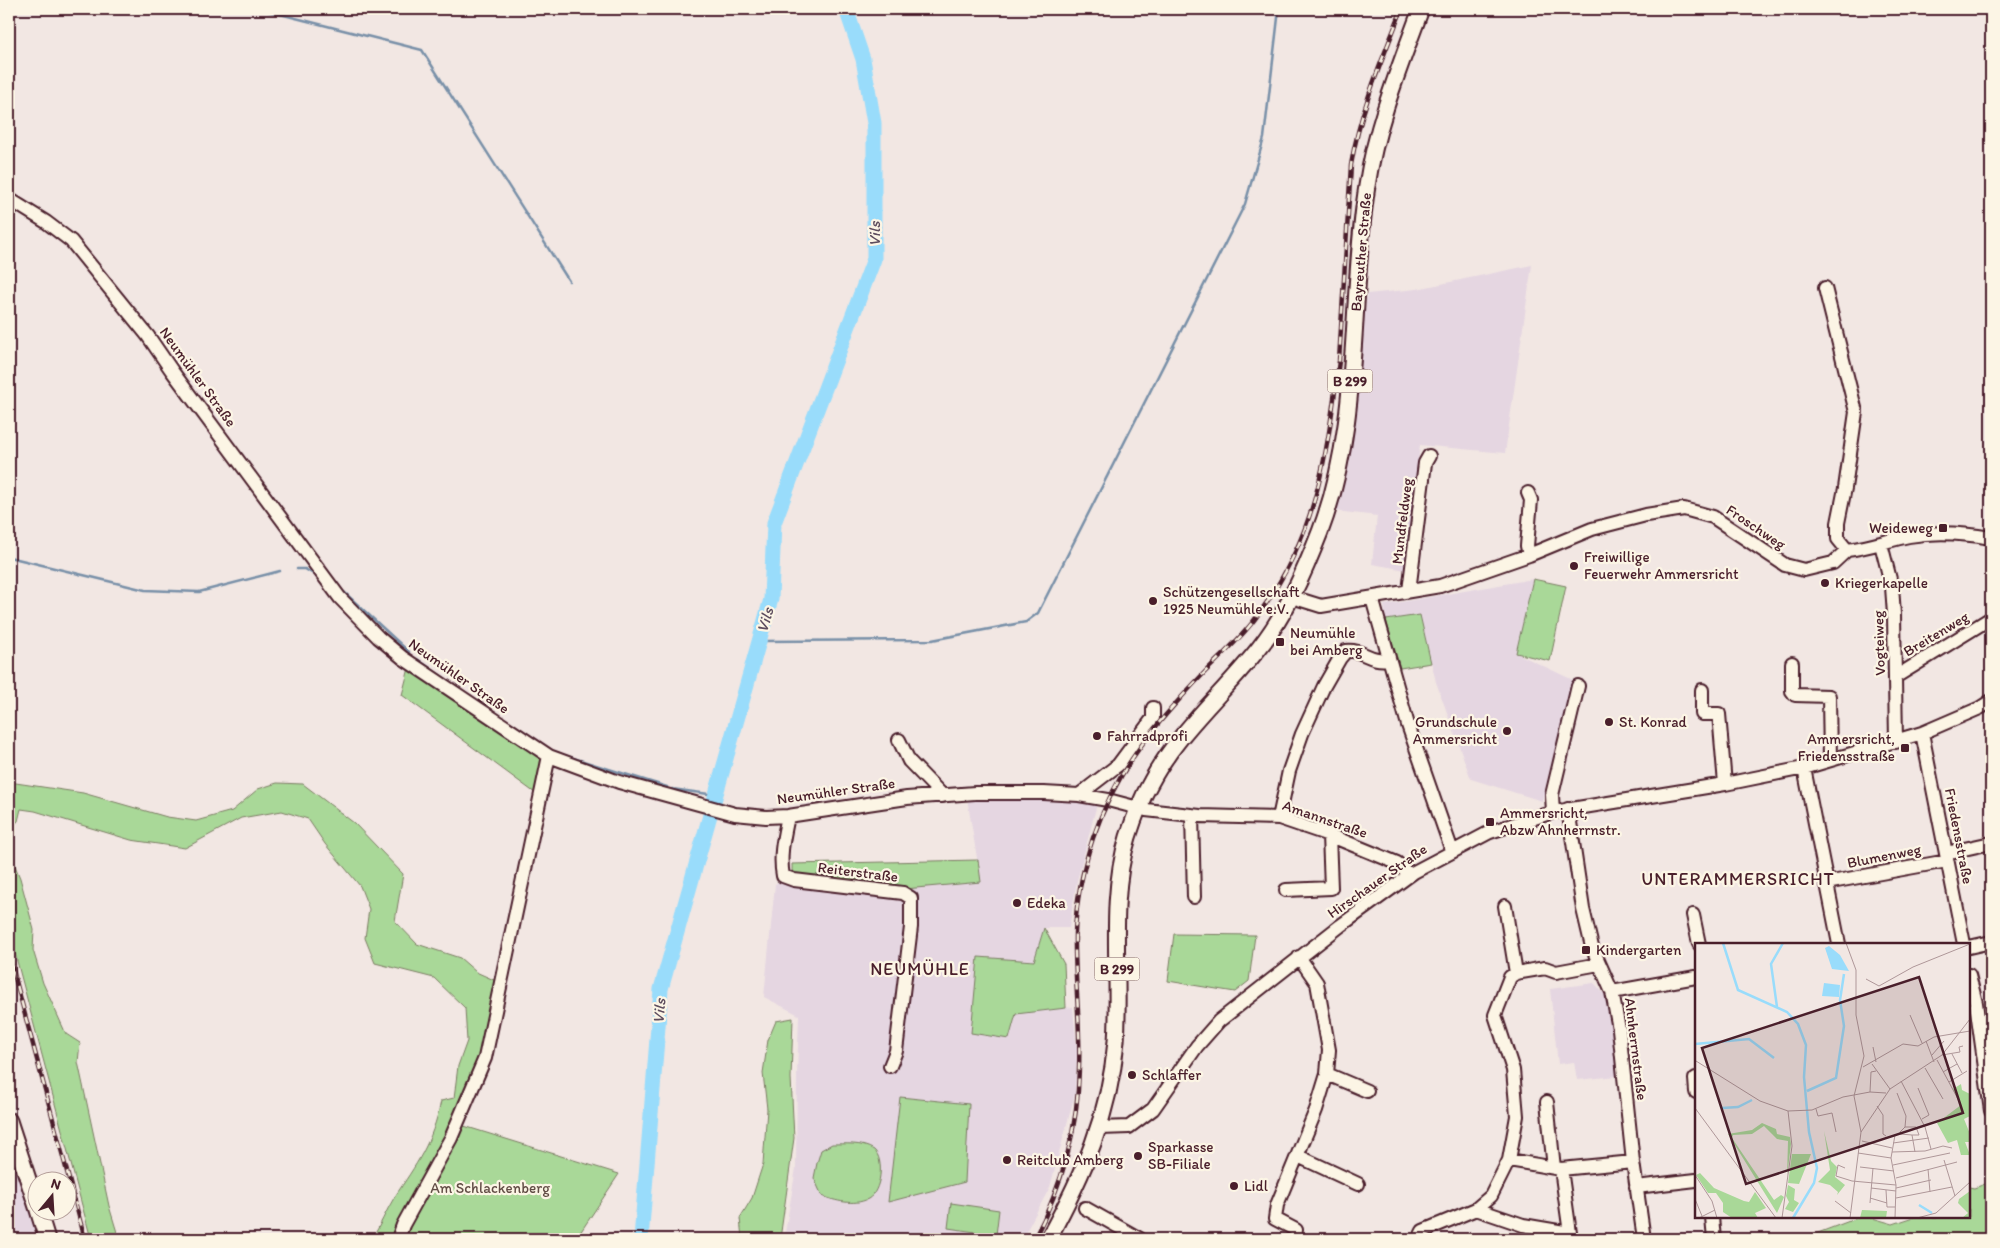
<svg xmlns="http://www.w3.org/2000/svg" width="2000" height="1248" font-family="Itim,sans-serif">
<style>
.built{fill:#e5d6e1}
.green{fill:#a9d898;stroke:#7a7c62}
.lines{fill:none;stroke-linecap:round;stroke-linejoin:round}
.stream{stroke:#7990a8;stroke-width:2.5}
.river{stroke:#99dcfb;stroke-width:15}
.minor-casing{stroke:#4a1f2b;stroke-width:16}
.major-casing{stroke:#4a1f2b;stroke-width:19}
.minor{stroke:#fcf5e5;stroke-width:12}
.major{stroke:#fcf5e5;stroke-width:15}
.rail-casing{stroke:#4a1f2b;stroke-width:4.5}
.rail{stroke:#fcf5e5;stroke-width:2.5;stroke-dasharray:8;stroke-linecap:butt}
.poi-dot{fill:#4a1f2b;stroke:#fcf5e5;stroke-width:2}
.labels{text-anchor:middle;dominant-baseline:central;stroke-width:4.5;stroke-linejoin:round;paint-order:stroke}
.shield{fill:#fcf5e5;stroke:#7f5f63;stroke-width:1}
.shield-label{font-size:14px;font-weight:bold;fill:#4a1f2b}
.street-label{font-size:15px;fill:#4a1f2b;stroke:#fcf5e5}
.poi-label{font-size:15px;fill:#4a1f2b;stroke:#fcf5e5;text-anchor:start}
.park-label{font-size:15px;fill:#624d46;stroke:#fcf5e5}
.water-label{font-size:16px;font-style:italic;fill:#5e4e5f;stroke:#fcf5e5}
.quarter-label{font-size:18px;letter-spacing:1px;fill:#4a1f2b;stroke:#fcf5e5}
.inset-river{fill:none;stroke:#99dcfb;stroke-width:2.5}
.inset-road{fill:none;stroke:#af9799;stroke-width:1}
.view{fill:#4a1f2b;fill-opacity:0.15;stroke:#4a1f2b;stroke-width:2.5}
.inset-edge{fill:none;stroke:#4a1f2b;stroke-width:2.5}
</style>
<rect width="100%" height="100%" fill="#f2e7e3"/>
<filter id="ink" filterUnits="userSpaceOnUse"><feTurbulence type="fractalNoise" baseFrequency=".02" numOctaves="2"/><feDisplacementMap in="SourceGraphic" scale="10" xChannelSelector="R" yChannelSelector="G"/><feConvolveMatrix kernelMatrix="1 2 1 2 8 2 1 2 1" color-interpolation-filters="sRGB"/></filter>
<g filter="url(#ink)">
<path class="built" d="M1532 265 1505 453 1420 445 1406 570 1372 564 1377 516 1336 511 1350 452 1367 294 1417 289Z
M1533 579 1516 653 1573 680 1542 801 1471 779 1436 682 1420 615 1386 620 1384 605Z
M967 798H1051L1097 804 1077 881 1069 928H1044L1034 961 978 957 1016 1014 1073 1007 1077 1051 1075 1094 1050 1187 1022 1239H784L796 1168 797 1075 799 1015 764 997 775 884 792 874 981 882Z
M1594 983 1609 999 1618 1076 1577 1080 1574 1062 1558 1064 1550 989Z
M9 1144 41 1239H9Z"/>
<path class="green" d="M1533 579 1566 586 1550 661 1516 653Z
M1420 615 1431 663 1400 668 1386 620Z
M409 668 543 760 535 793 402 695Z
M9 782 83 793 167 817 196 821 232 811 258 789 277 783 303 784 354 823 403 874 395 921 417 944 460 958 476 972 494 980V1003L470 1090 394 1239H372C380 1226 386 1211 394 1198 417 1163 432 1144 441 1101L454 1098 458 1066 467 1041 465 1008 434 978 375 963 365 938 369 909 360 886 325 844 308 819 282 811 241 818 185 848 131 840 35 811 21 809 18 821 9 831Z
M9 851 20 878 34 930 33 950 43 983 66 1034 80 1043 78 1062 109 1206 119 1239H91L9 931Z
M978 860 981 882 905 889 792 874V864Z
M1044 928 1064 964 1066 1008 1016 1014 1009 1039 971 1033 978 957 1034 961Z
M1174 934 1255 935 1249 981 1235 992 1168 981Z
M793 1018 791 1078 794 1138 780 1239H742L740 1218 752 1198 763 1164 767 1109 763 1073 768 1040 776 1021Z
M900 1097 969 1104 965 1182 888 1202Z
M464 1126 619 1174 576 1239H404L415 1213Z
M832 1144C845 1144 862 1142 874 1150 885 1160 881 1192 868 1199 854 1206 835 1201 822 1196L814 1178 817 1163 821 1150Z
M1991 1182V1239H1802L1860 1217H1869L1893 1224 1914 1217H1969V1187L1974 1188Z
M951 1203 999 1210 996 1235 948 1228Z"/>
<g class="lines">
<path class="stream" d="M260 9 422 50 569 281
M9 557 145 590 199 592 280 571
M297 569H305L315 575
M344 592 409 652
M759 641 932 640 1026 622 1038 613 1245 204 1264 138 1279 9
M417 659 473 698
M567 756 667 787
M672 789 716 795"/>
<path class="river" d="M641 1239 661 989 771 599 774 523 874 259V123L863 59 846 9"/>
<defs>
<path id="minor" d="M9 199 46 222 71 241 148 336 172 371 340 598 378 637 403 658 549 756 619 782 735 814 766 817 788 816 907 798 975 793H1044L1079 795 1108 800 1146 810 1200 816 1279 818 1329 835 1397 863 1409 875
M1825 288 1856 412 1845 488 1838 523V539L1847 550
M1528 493 1531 500 1527 546 1529 555
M1881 544 1892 587 1894 614 1896 742
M1847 550C1869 548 1888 540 1909 536 1937 531 1963 533 1991 538
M1409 591 1425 463 1429 456
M1292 597 1321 606 1440 586 1529 555 1592 529 1646 515 1684 509 1713 517 1785 565 1804 570 1833 563 1847 550
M1372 598 1408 725 1452 851
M1792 663V691L1795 695 1829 696 1830 760
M1897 676 1991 618
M1702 690V714H1719L1725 784
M1922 733 1964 944
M899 740 909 761 943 796
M1804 768 1839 944
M1079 795 1118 765 1153 718V708
M1568 809 1583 909 1592 947 1612 992 1619 1029 1633 1162 1644 1239
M1553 812 1552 795 1578 686
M1192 815 1194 897
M788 816C784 836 779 855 783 876L794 880 903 893 911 898V927L896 1051 890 1066
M1279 818 1289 771 1302 734 1324 686 1340 658 1346 651C1364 649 1368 662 1389 659
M1946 853 1991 843
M1826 883 1947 861
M1286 890 1331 888 1329 835
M1505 906 1516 973
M1693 915 1699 944
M1969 947 1991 942
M1969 975 1976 1003 1991 1111
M1612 992 1696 977
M1327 1074 1367 1091
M1696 1078 1695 1079 1696 1092
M1547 1102 1554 1168
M1100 1128 1129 1127 1153 1109 1197 1046 1219 1021 1340 926 1414 872 1490 832 1553 812 1725 784 1804 768 1922 733 1980 708 1991 701
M1298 1156 1358 1184
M1509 1160 1561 1169 1633 1162
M1561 1169 1570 1233
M1636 1187 1696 1180
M1085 1208 1140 1239
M1476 1209 1491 1196 1509 1160 1517 1116 1513 1070 1495 1015 1510 977 1516 973 1545 968 1556 972 1599 964
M1712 1217 1714 1239
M1296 1230 1275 1219 1277 1205 1316 1110 1327 1074 1329 1050 1317 983 1299 957
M398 1239 403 1225 451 1138 485 1058 549 756
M1419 1239 1423 1231 1476 1209 1523 1225 1570 1233V1239"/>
<path id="major" d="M9 1121 38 1210
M38 1210 47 1239
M1048 1239C1083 1175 1110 1115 1116 1041 1121 974 1108 902 1128 837 1134 818 1141 799 1151 782 1178 731 1224 693 1259 648 1286 614 1304 573 1320 532 1362 422 1349 300 1367 186 1376 125 1400 66 1421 9"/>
</defs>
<use href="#minor" class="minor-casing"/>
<use href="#major" class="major-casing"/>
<use href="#minor" class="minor"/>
<use href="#major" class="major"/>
<defs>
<path id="rail" d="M9 955 85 1239
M1034 1239C1062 1187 1078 1128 1079 1068 1081 1023 1074 978 1075 933 1076 902 1083 868 1093 838 1117 768 1155 724 1205 672 1222 655 1241 638 1255 619 1317 537 1326 460 1339 361L1351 165C1360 110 1382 60 1402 9"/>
</defs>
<use href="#rail" class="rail-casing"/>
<use href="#rail" class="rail"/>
</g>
</g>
<g class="poi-dot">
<rect x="1938" y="523" width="10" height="10" rx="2.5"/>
<circle cx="1574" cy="566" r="5"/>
<circle cx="1825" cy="583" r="5"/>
<circle cx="1153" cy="601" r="5"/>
<rect x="1275" y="637" width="10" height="10" rx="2.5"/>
<circle cx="1609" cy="722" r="5"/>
<circle cx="1507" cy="731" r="5"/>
<circle cx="1097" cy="736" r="5"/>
<rect x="1900" y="743" width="10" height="10" rx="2.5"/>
<rect x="1485" y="817" width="10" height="10" rx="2.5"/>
<circle cx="1017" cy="903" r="5"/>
<rect x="1581" y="945" width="10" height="10" rx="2.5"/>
<circle cx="1132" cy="1075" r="5"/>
<circle cx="1138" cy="1156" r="5"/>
<circle cx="1007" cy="1160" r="5"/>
<circle cx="1234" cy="1186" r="5"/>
</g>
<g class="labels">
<g class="shield">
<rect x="1327.5" y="369.5" width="45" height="23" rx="4"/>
<rect x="1094.5" y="957.5" width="45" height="23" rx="4"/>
</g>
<g class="shield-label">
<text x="1350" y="381">B 299</text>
<text x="1117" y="969">B 299</text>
</g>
<g class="street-label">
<text transform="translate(1361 252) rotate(-85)">Bayreuther Straße</text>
<text transform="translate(198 377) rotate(54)">Neumühler Straße</text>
<text transform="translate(1402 521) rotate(-83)">Mundfeldweg</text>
<text transform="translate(1756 527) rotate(34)">Froschweg</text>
<text transform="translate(1936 634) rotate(-31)">Breitenweg</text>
<text transform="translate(1879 643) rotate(-92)">Vogteiweg</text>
<text transform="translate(459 676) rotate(35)">Neumühler Straße</text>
<text transform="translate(836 791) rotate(-8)">Neumühler Straße</text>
<text transform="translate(1325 819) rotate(19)">Amannstraße</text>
<text transform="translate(1959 836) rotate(79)">Friedensstraße</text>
<text transform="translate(1884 856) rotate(-11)">Blumenweg</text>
<text transform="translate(858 872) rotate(7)">Reiterstraße</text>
<text transform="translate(1377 881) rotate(-35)">Hirschauer Straße</text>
<text transform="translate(1636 1049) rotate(83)">Ahnherrnstraße</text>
</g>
<g class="poi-label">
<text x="1933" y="528" text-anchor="end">Weideweg</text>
<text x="1584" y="557">Freiwillige<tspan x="1584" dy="17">Feuerwehr Ammersricht</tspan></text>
<text x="1835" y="583">Kriegerkapelle</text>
<text x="1163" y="592">Schützengesellschaft<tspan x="1163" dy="17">1925 Neumühle e.V.</tspan></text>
<text x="1290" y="633">Neumühle<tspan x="1290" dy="17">bei Amberg</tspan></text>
<text x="1497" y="722" text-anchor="end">Grundschule<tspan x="1497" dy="17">Ammersricht</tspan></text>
<text x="1619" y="722">St. Konrad</text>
<text x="1107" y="736">Fahrradprofi</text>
<text x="1895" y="739" text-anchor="end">Ammersricht,<tspan x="1895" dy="17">Friedensstraße</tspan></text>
<text x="1500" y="813">Ammersricht,<tspan x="1500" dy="17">Abzw Ahnherrnstr.</tspan></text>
<text x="1027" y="903">Edeka</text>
<text x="1596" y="950">Kindergarten</text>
<text x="1142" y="1075">Schlaffer</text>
<text x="1148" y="1147">Sparkasse<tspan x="1148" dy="17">SB-Filiale</tspan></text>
<text x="1017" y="1160">Reitclub Amberg</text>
<text x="1244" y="1186">Lidl</text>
</g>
<g class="park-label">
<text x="490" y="1188">Am Schlackenberg</text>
</g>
<g class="water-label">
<text transform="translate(874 234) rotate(-90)">Vils</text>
<text transform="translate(765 620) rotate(-74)">Vils</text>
<text transform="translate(659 1011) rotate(-85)">Vils</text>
</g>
<g class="quarter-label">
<text x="1738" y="879">UNTERAMMERSRICHT</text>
<text x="920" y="969">NEUMÜHLE</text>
</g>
</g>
<g transform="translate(1695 943)">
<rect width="275" height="275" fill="#f2e7e3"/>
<path d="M266 141 267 147 275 151V173L269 176 275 191V199H270L275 212H266L262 197 253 200 242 180 266 162 258 146ZM67 180 81 186 82 191 95 194 96 201 92 234 93 198 82 196 69 183 57 191 38 192 37 195 79 257 86 252 89 254 82 270 33 191 57 187ZM129 188 136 218 142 224 140 234 150 242 142 252 143 249 135 242 123 239 135 227ZM97 211H116L104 241 93 240ZM5 230 19 245 49 258 54 259 60 249 71 265 60 270 63 275H37L28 269V260L21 250H13L1 232ZM93 242 100 246 99 257 104 260 98 269 90 266 94 259 91 253ZM275 248V275H267L273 270 263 260 264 256ZM167 267 192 268 191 275H165Z" fill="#a9d898"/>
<path d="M134 3 145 12 154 28 137 26 130 5ZM129 40 145 42 144 54 127 53Z" fill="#99dcfb"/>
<path class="inset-river" d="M28 0 43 47 92 69 103 81 111 102 109 134 114 189 122 225 119 240 98 275M82 64 76 21 88 0M0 101 54 96 79 115M112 148 141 135 149 83 145 57 149 31M27 165 43 164 57 157M224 262 237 270"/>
<path class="inset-road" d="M151 0 161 27V72L169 113 159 153 166 189 155 275M171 36 184 43 218 24 275 1M215 72 227 100M231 98 239 119M178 104 181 119M257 111 267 130M237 112 249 98M247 112 265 109 264 104 268 103M242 117 264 158M1 118 65 158 93 168 117 167 148 154 175 149 191 150M177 121 195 146M168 124 208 101 223 103 239 94 275 88M230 125 248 156M248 129 262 121M206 138 230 184 236 206M254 139 272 128M223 145 234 172 227 176M175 149 176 129 181 128M202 150 211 173 210 184M182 163 188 172V191L191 193M0 165 81 275M121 166 123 173 137 170 141 189M166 189 195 146 247 112 275 76M200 192 196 215 201 242 200 275M217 192H224L221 184H210L205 189V191L217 192 220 209M167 198 197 205M198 200 234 195M197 209 230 208 248 203 257 205M163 210 196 215M249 217 260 253M198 222 255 210M165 224 199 228M150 225 143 222 141 233 157 238 201 242M233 226 235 249M0 232 17 258 22 275M201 235 262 219M176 245 201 248M201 245 236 237M191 247 192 264H200M175 255 192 260M201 255 257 244M0 256 7 273M140 258 156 270M175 260 178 225M4 275 20 267M87 275 97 203 93 168M222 275 241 270 275 239"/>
<path class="view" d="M224 34 268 170 51 241 7 105Z"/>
<rect width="275" height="275" class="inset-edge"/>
</g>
<rect width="2000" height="1248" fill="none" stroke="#fcf5e5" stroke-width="30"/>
<rect x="15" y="15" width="1970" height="1218" fill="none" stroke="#4a1f2b" stroke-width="2" filter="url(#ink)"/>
<g transform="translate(52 1196) rotate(18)"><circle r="24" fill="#fcf5e5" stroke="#b59f9b"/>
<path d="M0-4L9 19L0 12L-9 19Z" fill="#4a1f2b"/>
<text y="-8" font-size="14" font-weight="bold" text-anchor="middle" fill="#4a1f2b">N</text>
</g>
</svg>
